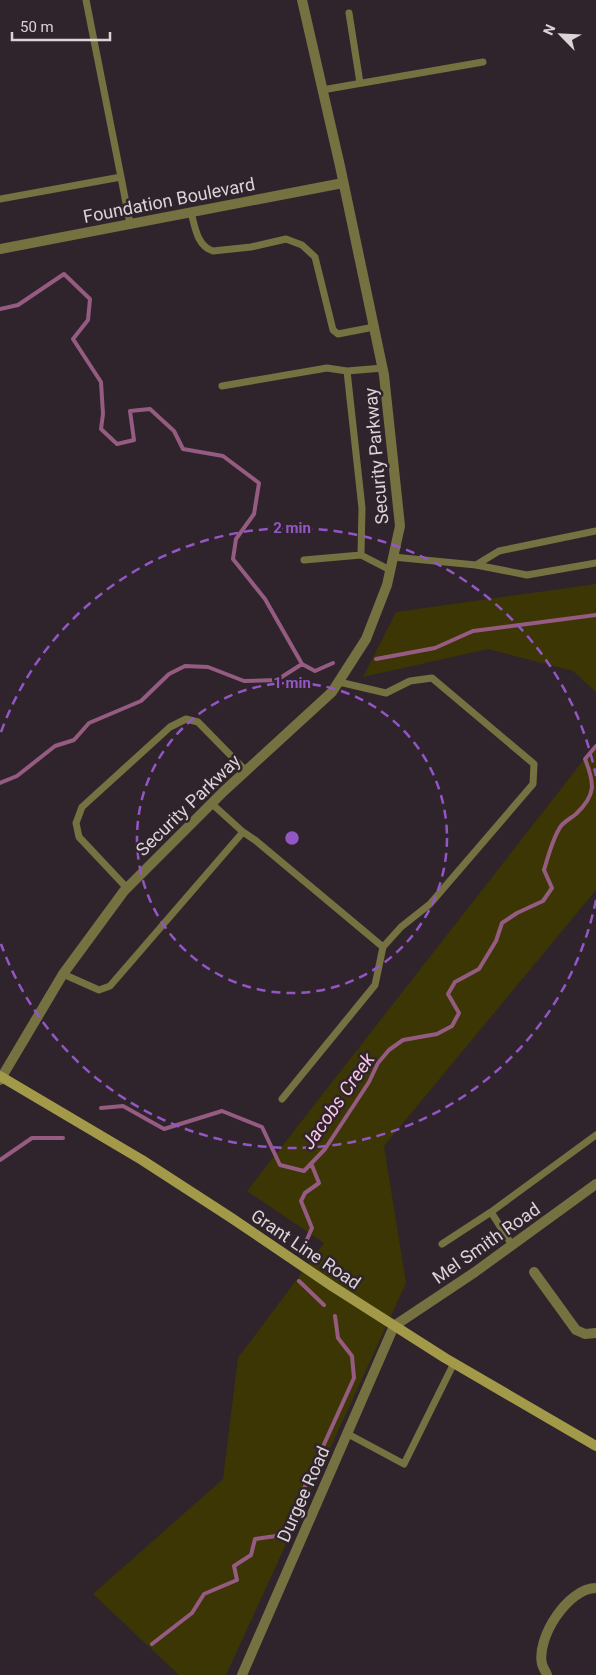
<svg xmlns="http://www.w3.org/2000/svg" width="596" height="1675" font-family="Roboto,sans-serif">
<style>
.green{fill:#3b3603}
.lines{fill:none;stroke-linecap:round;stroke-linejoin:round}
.stream{stroke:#955b81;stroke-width:4}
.lane{stroke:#767140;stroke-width:7}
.street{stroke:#767140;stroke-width:10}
.secondary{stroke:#a29a49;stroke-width:10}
.ring{fill:none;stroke:#9356c5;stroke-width:2.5;stroke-dasharray:9 6}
.labels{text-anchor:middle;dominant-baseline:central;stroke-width:5;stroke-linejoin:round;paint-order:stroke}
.street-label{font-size:18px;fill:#dbd3d8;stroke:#2f242b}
.water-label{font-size:19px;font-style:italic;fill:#fac5e7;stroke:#2f242b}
.centre{fill:#9356c5;stroke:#2f242b;stroke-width:2.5}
.ring-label{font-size:15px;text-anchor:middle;font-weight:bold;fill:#9356c5;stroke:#2f242b;stroke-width:5;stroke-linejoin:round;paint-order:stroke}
</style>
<rect width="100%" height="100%" fill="#2f242b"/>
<path class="green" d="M596 584V692L573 671 488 649 363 677 396 612Z
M596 744V890L384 1146 406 1283 226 1675H179L93 1594 223 1479 238 1358 324 1243 247 1191Z"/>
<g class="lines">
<path class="stream" d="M0 309 18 305 64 274 90 299 88 320 73 339 101 382 103 414 101 429 117 444 134 440 130 411 150 409 174 431 183 449 223 456 259 483 254 514 236 539 233 559 265 599 302 664 315 671 333 663
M376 659 435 648 473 631 596 615
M0 783 17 776 55 746 74 740 89 723 141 701 169 674 185 666 208 667 244 681 277 680 302 664
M101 1108 123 1106 164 1129 222 1111 262 1127 280 1165 304 1171 325 1149 369 1082 378 1063 389 1050 403 1040 437 1034 452 1026 459 1013 448 994 455 982 479 969 496 941 502 923 517 913 543 901 552 888 544 870C548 857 553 837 561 826 564 822 571 818 576 814 596 795 595 784 585 759L596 746
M0 1160 32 1138H63
M305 1244 312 1228 301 1201 305 1193 319 1183 311 1163
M299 1281 324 1305
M152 1644 192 1613 204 1594 237 1580 234 1566 251 1555 255 1539 283 1535 354 1378 352 1356 338 1338 335 1316"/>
<path class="lane" d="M86 0 121 177
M349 13 360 83
M322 90 483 62
M0 199 121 177 130 224
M191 212C195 227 197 246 213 251L251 247 286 239 302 245 315 257 333 330 338 334 374 327
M222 386 327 368 347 371
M361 555 362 508 347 371 383 368
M393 557 476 565 527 575 596 563
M304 560 361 555 390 570
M476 565 499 551 596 531
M211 803 243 832
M127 888 79 837 76 823 82 807 170 727 186 719 198 722 246 771
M63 974 99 990 110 986 243 832 255 840 383 947 401 927 430 904 533 784 534 764 432 678 410 681 386 693 339 682
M282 1099 375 985 383 947
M491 1212 512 1245
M442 1244 491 1212 596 1135
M348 1434 404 1464 454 1363"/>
<path class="street" d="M0 249 343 183
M0 1080 63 974 124 891 224 791 332 692 366 639 387 585 400 526 384 375 340 166 302 0
M534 1272 576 1330 585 1334 596 1333
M242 1675 394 1326 475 1272 596 1184
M547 1675C546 1672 543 1668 542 1664 536 1638 568 1588 596 1588"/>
<path class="secondary" d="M0 1076 142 1160 230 1217 332 1286 445 1358 596 1446"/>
</g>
<g class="ring">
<circle cx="292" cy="838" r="155"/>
<path d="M596 900A310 310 0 0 1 1 944M1 732A310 310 0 0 1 596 776"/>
</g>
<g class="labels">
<g class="street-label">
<text transform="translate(169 200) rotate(-11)">Foundation Boulevard</text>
<text transform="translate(376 456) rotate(-95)">Security Parkway</text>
<text transform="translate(188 805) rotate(-44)">Security Parkway</text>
<text transform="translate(486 1243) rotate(-35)">Mel Smith Road</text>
<text transform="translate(306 1249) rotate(34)">Grant Line Road</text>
<text transform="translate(303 1494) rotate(-66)">Durgee Road</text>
</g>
<g class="water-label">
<text transform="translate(338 1101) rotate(-55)">Jacobs Creek</text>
</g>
</g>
<circle cx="292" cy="838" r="8" class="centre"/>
<g class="ring-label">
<text x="292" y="533">2 min</text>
<text x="292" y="688">1 min</text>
</g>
<g transform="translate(561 35) rotate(294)" stroke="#2f242b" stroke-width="4" paint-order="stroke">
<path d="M0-4L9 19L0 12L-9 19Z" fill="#dbd3d8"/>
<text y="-8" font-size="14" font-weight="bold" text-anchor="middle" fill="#dbd3d8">N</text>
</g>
<path d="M12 32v8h98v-8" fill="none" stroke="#dbd3d8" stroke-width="2.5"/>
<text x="20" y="32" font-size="15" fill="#dbd3d8" stroke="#2f242b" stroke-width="4" paint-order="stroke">50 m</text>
</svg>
